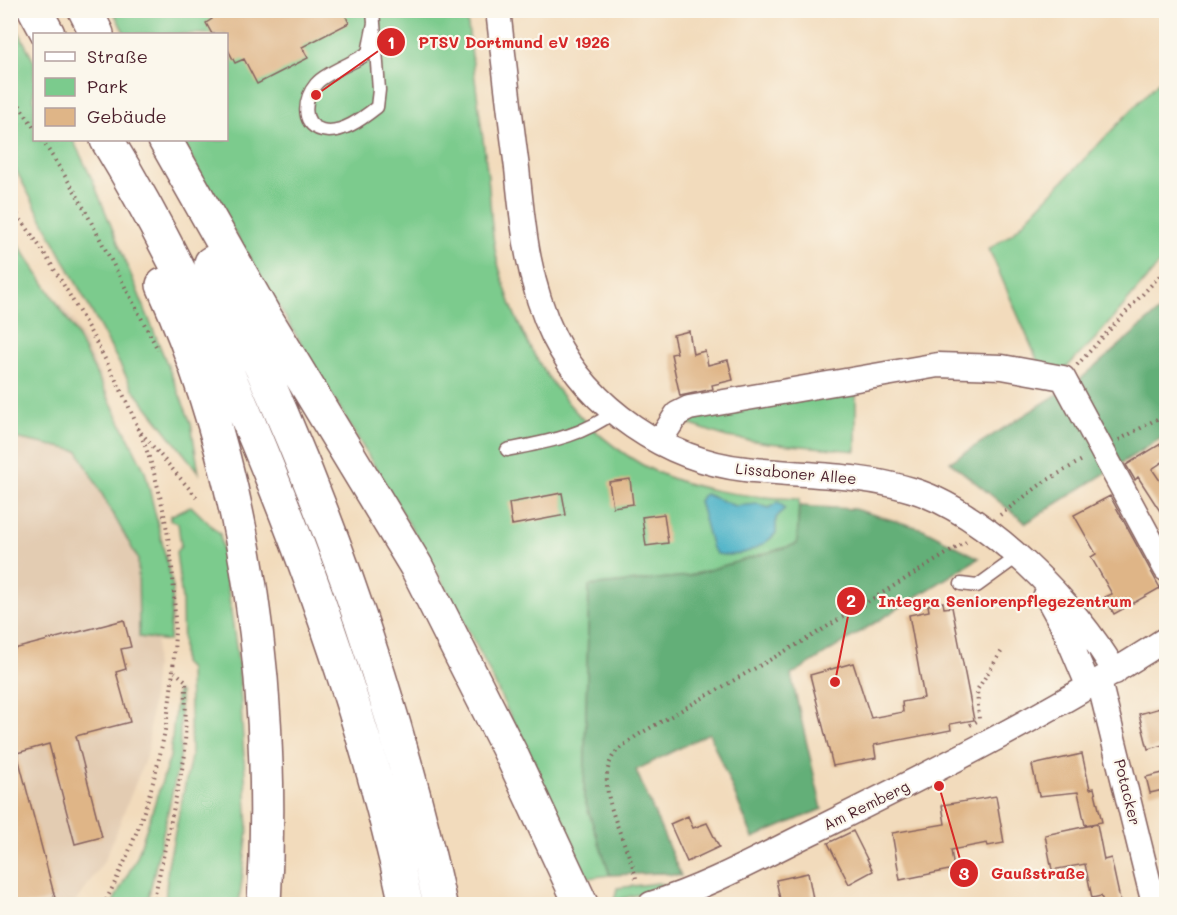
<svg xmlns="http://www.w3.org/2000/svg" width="1177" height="915" font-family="Mali,sans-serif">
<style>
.built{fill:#e3ccb2}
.green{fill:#7bcb8d;stroke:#62755c;stroke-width:1.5}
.forest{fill:#64af78;stroke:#576752;stroke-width:1.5}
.water{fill:#47b0c6;stroke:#486878;stroke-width:1.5}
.building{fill:#dfb587}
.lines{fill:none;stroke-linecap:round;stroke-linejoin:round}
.lane-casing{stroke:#85615e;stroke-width:15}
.street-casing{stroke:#85615e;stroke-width:27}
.highway-casing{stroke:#85615e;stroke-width:36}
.path{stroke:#85615e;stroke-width:4;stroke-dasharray:1.5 4.5;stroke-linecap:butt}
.lane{stroke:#fff;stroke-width:12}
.street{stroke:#fff;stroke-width:24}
.highway{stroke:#fff;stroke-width:33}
.labels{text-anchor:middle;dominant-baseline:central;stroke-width:4.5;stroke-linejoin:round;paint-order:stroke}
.street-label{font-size:15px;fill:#4a1f2b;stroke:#fbf7ec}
.leader{fill:none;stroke:#d62828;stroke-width:2}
.callout-dot{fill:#d62828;stroke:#fbf7ec;stroke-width:2}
.mark-label{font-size:18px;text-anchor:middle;font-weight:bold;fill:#fff}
.callout-label{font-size:16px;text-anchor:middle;font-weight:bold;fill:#d62828;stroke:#fbf7ec;stroke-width:4.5;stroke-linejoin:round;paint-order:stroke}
</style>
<rect width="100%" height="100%" fill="#fbf7ec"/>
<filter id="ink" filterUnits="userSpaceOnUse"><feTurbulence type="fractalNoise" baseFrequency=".0167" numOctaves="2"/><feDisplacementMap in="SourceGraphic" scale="12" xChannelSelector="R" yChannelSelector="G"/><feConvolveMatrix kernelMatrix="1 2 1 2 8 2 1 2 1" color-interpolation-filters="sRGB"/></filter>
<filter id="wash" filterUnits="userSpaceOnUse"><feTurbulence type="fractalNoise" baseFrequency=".008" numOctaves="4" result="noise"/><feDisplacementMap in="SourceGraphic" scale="24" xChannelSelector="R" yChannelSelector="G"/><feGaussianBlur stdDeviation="1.35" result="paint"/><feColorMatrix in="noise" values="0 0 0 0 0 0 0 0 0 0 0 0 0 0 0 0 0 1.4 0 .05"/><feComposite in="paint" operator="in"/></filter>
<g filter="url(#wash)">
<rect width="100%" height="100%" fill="#f2dbbc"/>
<path class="built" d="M10 241 75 322 139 457 160 603 148 752 105 860 74 904H11Z"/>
<path class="green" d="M113 11H466C473 66 481 121 488 177 491 206 491 239 499 267 520 348 567 421 641 464 688 491 747 497 799 499L797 544 689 576 589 586 584 798 610 875 582 879 527 752 482 656 433 564 205 183 182 140H226V34H125Z
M10 14 34 62V140H73L93 181 191 423 199 473 133 389 11 161Z
M1166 74V256L1096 338 1062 372 1040 366 989 249 1014 232Z
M11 233 72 326 145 471 173 588 169 641 139 637 138 559 78 451 15 438 11 446Z
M856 384V451L768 443 727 437 682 422 687 418Z
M191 506 220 534 239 668 248 830 239 904H165L168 865 191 757 189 669 183 663 182 600 176 552 181 546 178 523 170 520V516Z
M177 691 180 693V758L147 904H112L137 857 170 757Z
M658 883 668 886 614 901 617 888Z"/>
<path class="forest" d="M1166 305V435L1026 523 950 462 1077 382Z
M799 506 854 509 923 529 979 558 791 675 822 809 753 838 709 733 636 770 681 876 662 873 610 875 584 798 589 586 689 576 797 544Z"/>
<path class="water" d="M705 494 735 506 758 504 769 508 778 502 785 508 776 518V533C762 549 738 558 717 554L712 548 699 501 702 496Z"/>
<g id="blocks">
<path class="building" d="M219 10H343L349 23 302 47 308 58 257 84 244 59 235 63 226 46V34H212L206 23 212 19 210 15Z
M689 331 693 354 705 351 708 365 728 360 733 380 712 385 713 389 680 396 671 354 677 353 673 335Z
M1167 440V459L1152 469 1167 491V522L1138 477 1135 480 1126 465Z
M630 479 633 504 613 507 609 482Z
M562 493 566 515 512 525 509 503Z
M1110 496 1160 588 1114 614 1105 597 1112 594 1091 557 1096 554 1074 515Z
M664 514 668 543 646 546 642 517Z
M943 602 944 608 952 607 974 720 950 724 951 730 874 745 876 758 833 766 810 675 853 663 871 718 903 712 902 702 924 698 909 615 929 611 928 605Z
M124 620 131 647 121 649 126 669 116 672 130 722 76 736 102 837 75 844 49 744 17 753 55 898 32 904H10V650Z
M1167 706V744L1148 749 1139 714Z
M1082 754 1090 789 1094 788 1102 822 1085 825 1078 792 1039 796 1032 765Z
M1163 773 1167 789 1150 793 1146 777Z
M996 796 1004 843 988 846 987 843 951 850 954 869 900 880 892 833 945 824 942 805Z
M688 816 693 828 707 823 719 847 687 862 670 824Z
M1097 824 1104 860 1111 858 1121 904H1104L1101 896 1092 898 1085 864 1052 870 1045 835Z
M853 831 873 871 849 884 828 843Z
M808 873 814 904H781L776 880Z"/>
</g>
</g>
<g filter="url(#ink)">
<use href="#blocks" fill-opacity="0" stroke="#85615e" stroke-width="1.5"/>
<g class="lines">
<defs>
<path id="lane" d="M373 10 379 90 377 107C363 118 341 135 322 130 299 124 305 97 316 84 325 73 355 62 368 53L374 23
M507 450C546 442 581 437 614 412
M961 584 977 586 1017 557"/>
<path id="street" d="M498 10C504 63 510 116 517 168 523 227 528 284 554 337 590 409 666 460 745 469 802 476 857 473 912 490 987 513 1077 605 1115 672
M659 442 677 414 689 408 938 365 1002 367 1063 378 1166 569
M1046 595 1064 628 1089 687
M1099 681 1154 904
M651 904C710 886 766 854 822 827 939 769 1056 710 1166 639"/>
<path id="highway" d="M35 10 48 34
M85 10 97 34
M107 140C182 263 241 397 293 532 339 653 379 778 406 904
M165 140 264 315 416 566 512 756 581 904
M211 263C313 463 392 686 440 904
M163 285C249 476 276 697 264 904"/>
</defs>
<use href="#lane" class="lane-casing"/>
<use href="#street" class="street-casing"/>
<use href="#highway" class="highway-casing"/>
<path class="path" d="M10 90 34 128
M42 140 77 195 158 350
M10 205C39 242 63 283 86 324 112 371 139 421 154 473 195 617 174 773 104 904
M1077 365 1166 269
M137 428 199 500
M1119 440 1166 414
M1000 515 1044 482 1084 459
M970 725 979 720 977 690 1003 649
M636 878C628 843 594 791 612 758 616 749 629 742 636 736L810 637 966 542
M153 904 185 755 186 681 175 672"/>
<use href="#lane" class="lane"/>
<use href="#street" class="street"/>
<use href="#highway" class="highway"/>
</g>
</g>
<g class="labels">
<g class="street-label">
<text transform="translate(796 473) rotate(5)">Lissaboner Allee</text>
<text transform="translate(1128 792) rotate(76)">Potacker</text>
<text transform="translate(866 805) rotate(-26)">Am Remberg</text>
</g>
</g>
<path class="leader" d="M316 95L391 42M835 682L851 601M939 786L964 873"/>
<g class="callout-dot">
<circle cx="316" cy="95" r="6"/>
<circle cx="835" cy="682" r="6"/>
<circle cx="939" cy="786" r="6"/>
<circle cx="391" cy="42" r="15"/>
<circle cx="851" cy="601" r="15"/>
<circle cx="964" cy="873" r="15"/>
</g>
<g class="mark-label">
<text x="391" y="49">1</text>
<text x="851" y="607">2</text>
<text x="964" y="880">3</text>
</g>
<g class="callout-label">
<text x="514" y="48">PTSV Dortmund eV 1926</text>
<text x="1005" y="607">Integra Seniorenpflegezentrum</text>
<text x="1038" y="879">Gaußstraße</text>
</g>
<rect width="1177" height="915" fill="none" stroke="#fbf7ec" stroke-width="36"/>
<rect x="33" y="33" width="195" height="108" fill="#fbf7ec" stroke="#b4a19f" stroke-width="1.5"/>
<rect x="45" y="52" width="30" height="9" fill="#ffffff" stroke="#b4a19f" stroke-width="1.5"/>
<text x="87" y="63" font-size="18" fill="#4a1f2b">Straße</text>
<rect x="45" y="78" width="30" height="18" fill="#7bcb8d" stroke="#b4a19f" stroke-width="1.5"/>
<text x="87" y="93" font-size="18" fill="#4a1f2b">Park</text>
<rect x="45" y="108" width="30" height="18" fill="#dfb587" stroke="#b4a19f" stroke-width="1.5"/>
<text x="87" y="123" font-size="18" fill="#4a1f2b">Gebäude</text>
</svg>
